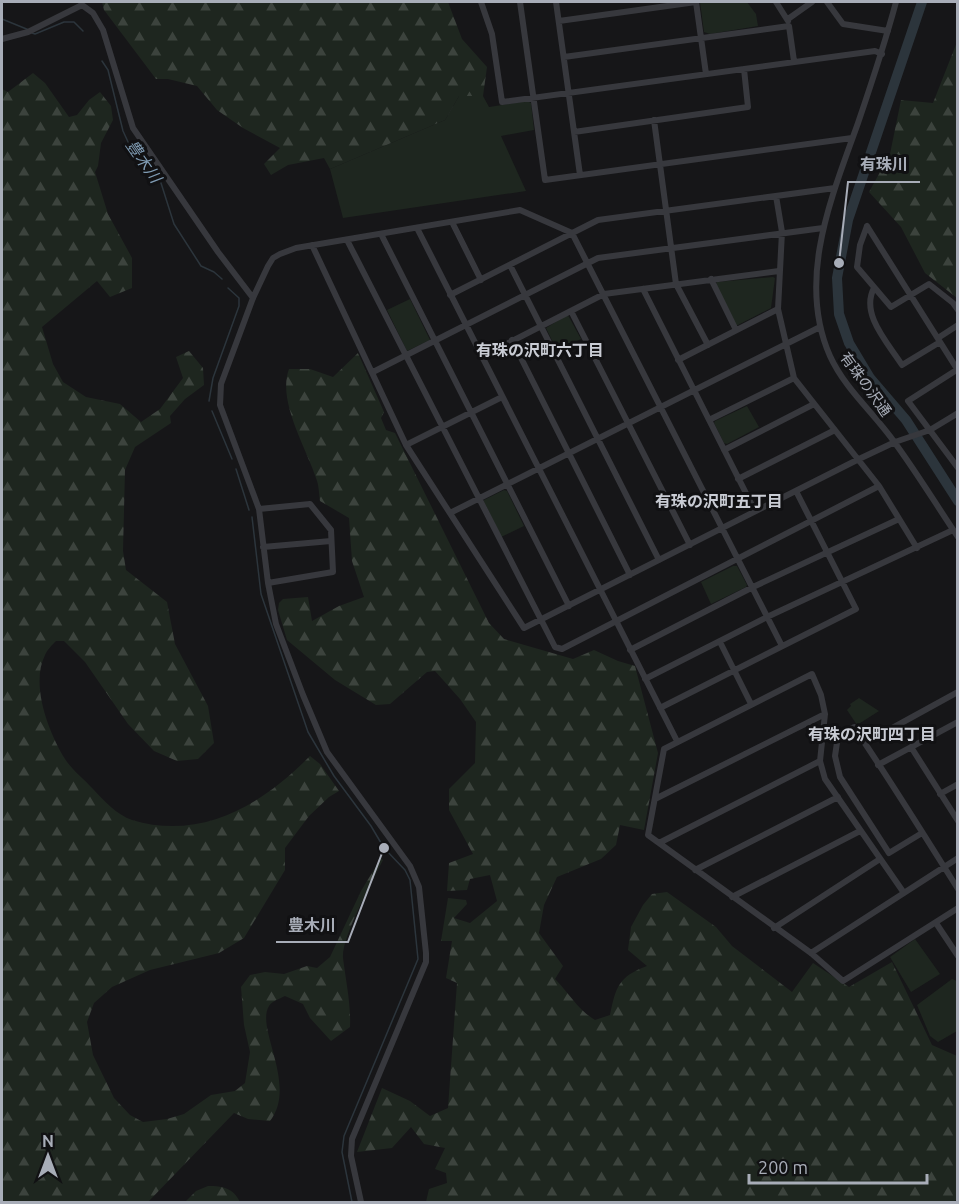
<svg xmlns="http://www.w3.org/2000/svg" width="959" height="1204" font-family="Ubuntu,'Noto Sans JP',sans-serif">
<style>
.green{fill:#1e261f}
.forest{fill:url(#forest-firs)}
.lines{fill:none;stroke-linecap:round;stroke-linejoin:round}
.stream{stroke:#2c353c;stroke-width:1.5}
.river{stroke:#2c353c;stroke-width:10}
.minor{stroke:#37383d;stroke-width:6}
.labels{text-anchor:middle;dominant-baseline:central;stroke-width:6;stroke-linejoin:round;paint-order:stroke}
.street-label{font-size:15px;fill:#a8adb8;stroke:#111113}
.water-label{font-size:16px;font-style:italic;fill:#7f9bb3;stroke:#111113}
.neighbourhood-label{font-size:16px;font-weight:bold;fill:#c9ccd4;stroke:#111113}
.leader{fill:none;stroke:#a8adb8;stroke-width:2}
.callout-dot{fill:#a8adb8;stroke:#111113;stroke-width:2}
.callout-label{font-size:16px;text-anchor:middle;font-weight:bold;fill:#a8adb8;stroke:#111113;stroke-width:6;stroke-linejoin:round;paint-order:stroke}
</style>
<defs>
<pattern id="forest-firs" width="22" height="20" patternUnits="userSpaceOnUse" patternTransform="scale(1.5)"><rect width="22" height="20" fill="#1e261f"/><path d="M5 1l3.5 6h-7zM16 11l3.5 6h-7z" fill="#3c433d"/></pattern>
</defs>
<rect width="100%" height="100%" fill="#161618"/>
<path class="green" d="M700 2H747L756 14 758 26 710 34 704 32Z
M459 96H483L489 107 527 101 531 103 534 130 501 136 526 191 343 218 330 169 445 120Z
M773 277 775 278 771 308 736 326 716 285 717 282Z
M410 299 430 340 407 351 387 310Z
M567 315 569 317 581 339 557 351 546 328Z
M747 406 759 427 727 444 724 443 714 423 715 421Z
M504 490 507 491 524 526 501 537 484 502V500Z
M733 566H737L747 585 746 587 711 604 701 582Z
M859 698 879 711 857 725 847 710 851 706 850 704Z
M915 939 940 974 911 992 890 957Z
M952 979 957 981V1031L938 1042 930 1036 917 1005Z"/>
<path class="forest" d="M102 2H448L462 39 487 67 483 96H459L445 120 330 169 324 158 288 165 271 175 264 164 280 148 243 128 217 110 197 86 168 79H156L104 10Z
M957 42V298L925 273 901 227 869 192 890 154 901 100 933 103Z
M33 73 45 83 69 117 77 115 89 100 100 92 111 106 113 120 101 143 98 166 95 172 108 214 132 258V288L110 297 97 281 42 327 53 364 63 382 86 397 120 404 141 422 160 409 183 378 176 357 189 351 203 368 204 385 185 399 170 416 171 423 135 447 125 470 123 551 126 570 167 602 175 644 208 706 214 743 198 759 177 761 154 751 128 724 85 662 64 641H56C52 645 47 650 45 655 30 685 49 733 65 759 72 770 84 779 93 789 103 800 117 815 132 820 201 841 262 805 310 756L320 764 339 791 329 797 309 816 285 848V870L244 938 219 953 150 970 112 987 94 1003 87 1022 93 1055 114 1098 130 1115 143 1122 167 1119 184 1114 211 1095 235 1091 245 1083 250 1052 244 1025 241 987 250 975 265 972 284 974 307 966 317 968 330 957 361 891 381 858 383 860C373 880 341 938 343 958 346 982 351 1004 350 1027L331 1041 310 1018 303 1004 285 996C279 999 272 1001 269 1006 255 1028 298 1085 270 1121L248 1119 234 1113 148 1202H2V89L8 92Z
M358 353 384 412 381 418 386 430 395 433 489 623 504 639 573 659 594 650 618 661 635 666 658 753 644 830 620 825 616 845 601 859 557 877 544 905 539 933 563 966 555 979C569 993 578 1010 595 1020L610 1015C616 987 618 977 647 966L628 950 631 927 643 905 652 894 667 892 716 927 732 946 792 992 813 963 849 987 892 962 932 1045 957 1056V1200L951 1202H426L429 1189 447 1183 446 1173 435 1169 445 1148 424 1144 411 1127 392 1148 357 1152 382 1088 410 1101 430 1116 448 1108 457 983 446 978 452 941H441L448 898 466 900 467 904 454 918 470 923 497 901 490 875 470 879 467 890 447 891 449 863 473 854 449 810V789L475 763 476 722 460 699 435 671 427 672 390 704 376 705 335 680 287 640 278 610 279 603 283 599 308 597 312 621 339 606 364 597 352 561 349 518 320 501C319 494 319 485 316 478 306 447 277 401 289 369H310L333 377Z
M208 1186C223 1186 233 1188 240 1202H185L196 1191Z"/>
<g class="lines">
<path class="stream" d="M2 19 29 30
M32 33 35 34 64 22H74L83 31
M102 61 108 70 123 131 129 144 161 183 174 224 201 266 214 272 222 279
M209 401 213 378 239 306V298L228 288
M212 411 232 459
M236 469 249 510
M252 517 261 594 308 732 334 776 371 826 384 848 405 870 410 880 418 959 344 1136 342 1152 352 1202"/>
<path class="river" d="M922 2 848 220 837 278 839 314 849 343 870 378 906 420 958 501"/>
<path class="minor" d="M81 2 82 5 93 13 103 30 133 128 218 252 253 298
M481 2 492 34 502 102 875 51 882 54
M520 2 545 180 852 138
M556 2 580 175
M696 2 706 74
M776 2 788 21
M827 2 843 24 888 31
M896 2C885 43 872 82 858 123 832 196 796 279 830 356 845 389 874 413 895 443 917 473 937 506 958 537
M788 19 812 2
M559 21 696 2
M2 39 28 32 82 5
M564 57 789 26 794 61
M654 120 676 284 708 345
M574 132 748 107 744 69
M776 196 782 232 778 309 794 378 879 486 917 548
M452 222 481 280
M867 226 860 245 857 267 891 307 929 284 953 303 958 310
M867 226 957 369
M417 228 677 741
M381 234 569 606
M347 240 555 647 562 649 879 486
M312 245 406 445 524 628 859 459 895 442 930 430 958 413
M510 265 659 560
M711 279 736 330
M874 288C860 314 888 343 902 365L940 342
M643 289 755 511
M450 295 598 220 835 188
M571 311 690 545
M938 338 958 325
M512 340 630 575
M481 357 604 294 779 271
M678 360 778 309
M958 369 908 401 958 468
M373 372 598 258 823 228
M709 420 794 378
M406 445 502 397
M724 450 814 404
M738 479 835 430
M259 509 310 504 331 530 333 572 268 583
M450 513 820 327
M263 547 331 541
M720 642 751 704
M630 650 753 587 899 519
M645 679 767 617 953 530
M660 708 856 609 796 491
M865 743 958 692
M911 747 958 821
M878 765 958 722
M940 794 958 784
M655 799 825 714
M922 833 889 853 840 777 835 756 838 736 854 727C890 780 924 835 958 889
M659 843 820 761
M695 870 838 797
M904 893 825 779 820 761 825 714 821 695 812 674 664 749 648 835 811 953 843 981 958 908
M732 897 860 831
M936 923 958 956
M774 928 880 859
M811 953 958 858
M361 1202 351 1156 352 1139 426 962V953L419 887 410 866 327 752 303 695 276 624 268 583 259 509 220 405 221 384 253 298 268 266 273 258 280 254 296 248 520 210 572 233 782 646"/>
</g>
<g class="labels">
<g class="street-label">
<text transform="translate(866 384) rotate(54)">有珠の沢通</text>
</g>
<g class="water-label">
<text transform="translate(144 161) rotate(55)">豊木川</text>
</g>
<g class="neighbourhood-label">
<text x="540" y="350">有珠の沢町六丁目</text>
<text x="719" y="501">有珠の沢町五丁目</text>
<text x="872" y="734">有珠の沢町四丁目</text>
</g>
</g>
<path class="leader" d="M839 263L848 182H920M384 848L348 942H276"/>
<g class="callout-dot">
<circle cx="839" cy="263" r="6"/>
<circle cx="384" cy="848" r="6"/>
</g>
<g class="callout-label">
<text x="884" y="170">有珠川</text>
<text x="312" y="931">豊木川</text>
</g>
<rect width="959" height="1204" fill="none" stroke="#a8adb8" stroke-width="6"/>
<g transform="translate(48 1156)" stroke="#111113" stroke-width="4.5" paint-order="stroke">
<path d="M0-4.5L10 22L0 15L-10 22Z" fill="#a8adb8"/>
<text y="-9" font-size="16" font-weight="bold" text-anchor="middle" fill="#a8adb8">N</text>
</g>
<path d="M749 1174v9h178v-9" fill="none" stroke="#a8adb8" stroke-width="3"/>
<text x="758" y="1174" font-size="18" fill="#a8adb8" stroke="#111113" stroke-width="4.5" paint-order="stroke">200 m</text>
</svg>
